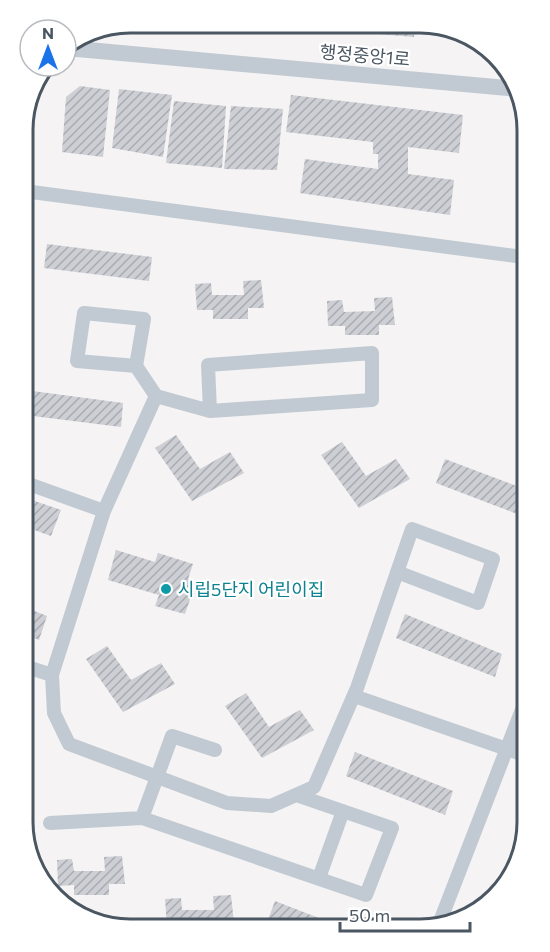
<svg xmlns="http://www.w3.org/2000/svg" width="550" height="952" font-family="Commissioner,'Noto Sans KR',sans-serif">
<style>
.building{fill:url(#building-hatch)}
.lines{fill:none;stroke-linecap:round;stroke-linejoin:round}
.minor{stroke:#c1cad2;stroke-width:14}
.tertiary{stroke:#c1cad2;stroke-width:16}
.culture-dot{fill:#0f9aa8;stroke:#fff;stroke-width:2}
.labels{text-anchor:middle;dominant-baseline:central;stroke-width:4.5;stroke-linejoin:round;paint-order:stroke}
.street-label{font-size:18px;fill:#4a5661;stroke:#fff}
.culture-label{font-size:18px;fill:#0d838f;stroke:#fff;text-anchor:start}
.rim{fill:none;stroke:#4a5661;stroke-width:3}
</style>
<defs>
<pattern id="building-hatch" width="6" height="6" patternUnits="userSpaceOnUse" patternTransform="scale(1.5)"><rect width="6" height="6" fill="#cdcfd5"/><path d="M-1 1l2-2M0 6l6-6M5 7l2-2" fill="none" stroke="#a8abb0"/></pattern>
</defs>
<rect width="100%" height="100%" fill="#f5f3f3"/>
<path class="building" d="M366 24H415L414 37 366 33Z
M80 86 110 90 103 157 62 152 66 97Z
M119 89 172 95 163 157 112 148Z
M291 95 463 115 459 153 408 147V174L454 180 450 215 300 193 305 159 378 169V154H373V142L286 132Z
M174 101 226 106 222 168 166 163Z
M231 106 283 109 277 170 224 169Z
M47 244 152 257 149 281 44 268Z
M261 280 264 308H248V319H213V310H197L195 284 211 283 212 295H244L243 281Z
M392 297 395 325H379V335H345V326H328L327 301 342 300 344 312 375 311 374 298Z
M25 390 123 403 121 427 25 415Z
M176 435 200 469 230 452 244 473 192 501 155 448Z
M342 442 366 476 396 459 410 479 359 508 321 455Z
M445 459 525 489V517L436 483Z
M26 498 61 510 51 536 26 527Z
M116 550 155 562 158 553 193 564 188 579 196 582 185 614 155 606 159 595 108 580Z
M27 608 47 616 39 640 27 635Z
M405 614 502 654 495 677 396 638Z
M107 646 131 680 161 663 175 684 123 712 86 659Z
M246 693 269 727 300 710 314 730 262 758 225 706Z
M355 752 453 791 445 815 346 776Z
M122 856 125 884H109V895H74V885L58 886 57 860 72 859 74 871H105L104 857Z
M231 895 234 923H218V927L183 928V925H167L165 899 181 898 182 910H214L213 896Z
M275 901 337 925H266Z"/>
<g class="lines">
<path class="minor" d="M24 191 523 257
M84 313 144 319 136 366 77 361Z
M136 366 156 396 210 411 372 400V353L208 365 210 411
M26 483 104 511
M27 667 52 675 104 511 156 396
M52 675 54 713 69 744 227 803 271 806 314 787 357 688 412 529 493 559 478 603 397 572
M354 696 527 756
M215 750 172 736 142 818 366 895 392 828 296 795
M50 823 142 818
M319 878 343 811
M439 924 526 699"/>
<path class="tertiary" d="M66 48 518 89"/>
</g>
<circle class="culture-dot" cx="166" cy="589" r="6"/>
<g class="labels">
<g class="street-label">
<text transform="translate(365 55) rotate(5)">행정중앙1로</text>
</g>
<g class="culture-label">
<text x="178" y="589">시립5단지 어린이집</text>
</g>
</g>
<path d="M0 0H550V952H0ZM130 33H420A97 97 0 0 1 517 130V822A97 97 0 0 1 420 919H130A97 97 0 0 1 33 822V130A97 97 0 0 1 130 33Z" fill="#fff" fill-rule="evenodd"/>
<path class="rim" d="M130 33H420A97 97 0 0 1 517 130V822A97 97 0 0 1 420 919H130A97 97 0 0 1 33 822V130A97 97 0 0 1 130 33Z"/>
<g transform="translate(48 48)"><circle r="28" fill="#ffffff" stroke="#b7bbc0" stroke-width="1.5"/>
<path d="M0-4.5L10 22L0 15L-10 22Z" fill="#1a73e8"/>
<text y="-9" font-size="16" font-weight="bold" text-anchor="middle" fill="#4a5661">N</text>
</g>
<path d="M340 922v9h130v-9" fill="none" stroke="#4a5661" stroke-width="3"/>
<text x="349" y="922" font-size="18" fill="#4a5661" stroke="#ffffff" stroke-width="4.5" paint-order="stroke">50 m</text>
</svg>
